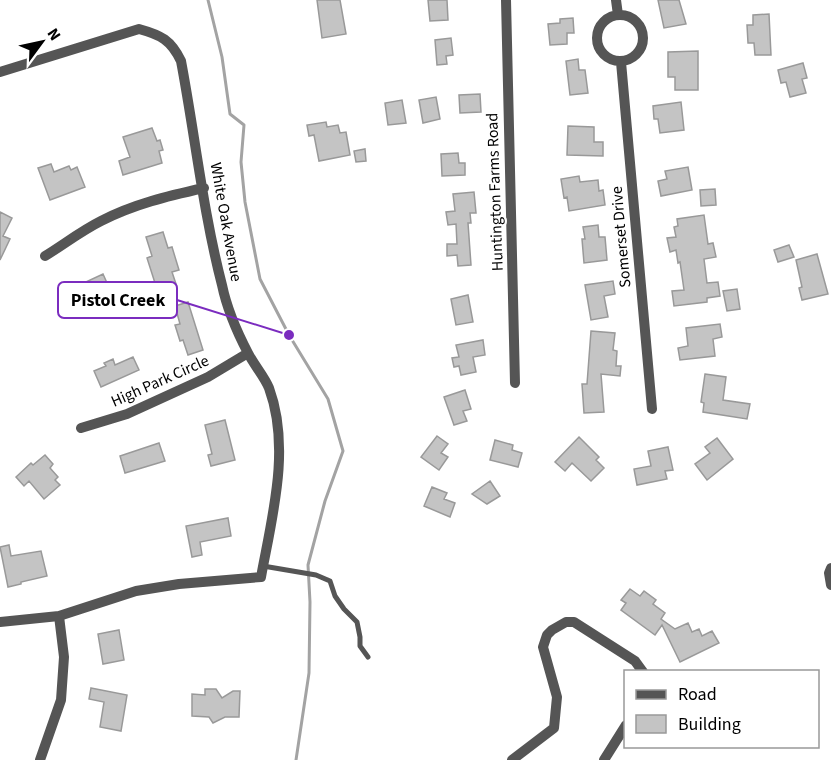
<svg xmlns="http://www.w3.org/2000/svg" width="831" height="760" font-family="'Source Sans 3',sans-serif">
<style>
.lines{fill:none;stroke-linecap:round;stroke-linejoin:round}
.stream{stroke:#a3a3a3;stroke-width:3}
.building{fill:#c4c4c4;stroke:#999;stroke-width:1.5}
.service{stroke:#555;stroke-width:5}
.minor{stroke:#555;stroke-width:10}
.labels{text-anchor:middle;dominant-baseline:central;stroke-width:4.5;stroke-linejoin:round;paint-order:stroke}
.street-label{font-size:16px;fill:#000;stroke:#fff}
.leader{fill:none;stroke:#7b2cbf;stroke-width:2}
.callout-dot{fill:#7b2cbf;stroke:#fff;stroke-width:2}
.callout{fill:#fff;stroke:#7b2cbf;stroke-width:2}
.callout-label{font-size:18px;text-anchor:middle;font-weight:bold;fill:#000}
</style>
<rect width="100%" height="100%" fill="#fff"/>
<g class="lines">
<path class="stream" d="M208 0 222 57 230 114 244 125 241 162 245 202 260 279 289 335 328 399 343 451 325 501 308 565 310 602 309 673 296 760"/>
</g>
<path class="building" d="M317 0H340L346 34 322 38Z
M428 0H447L448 20 430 21Z
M658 0H679L686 24 664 28Z
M769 14 771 55H755L754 43H748L747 25H753V15Z
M573 18 574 33H567V44L550 45 548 24 560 23V19Z
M451 38 453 55 446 56 447 64 437 65 435 40Z
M698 51V90H675V77H668V52Z
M578 59 579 70H585L588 93 570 95 566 61Z
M803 63 807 78 802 79 806 93 790 97 786 82 781 83 778 70Z
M480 94 481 112 460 113 459 95Z
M436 97 440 119 423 123 419 100Z
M402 100 406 123 388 125 385 103Z
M681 102 684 130 660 133 658 119H654L653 106Z
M326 122 327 127 338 125 340 133 346 132 350 155 319 161 314 135 309 136 307 125Z
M568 126 594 127V142H603V156L567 155Z
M152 128 157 141 160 140 163 150 159 151 162 163 123 175 119 161 130 157 123 137Z
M365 149 366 161 356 162 354 151Z
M458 153 459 163H465V175L442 176 441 154Z
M51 164 54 172 69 166 71 170 77 167 85 187 50 200 38 168Z
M688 167 692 190 661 196 658 181 667 179 665 171Z
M579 176 580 182 598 180 599 191 603 190 605 205 569 211 567 197 564 198 561 179Z
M715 189 716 205 701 206 700 190Z
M474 192 476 213H470L471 223H468L471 265 458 266 457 255 447 256V244H457L456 224 448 225 446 212 455 211 453 194Z
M0 212 12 218 3 236 10 239 0 260Z
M704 215 708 244 713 243 716 257 704 259 707 283 718 282 720 296 707 298V302L674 306 672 291 684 290 680 262 678 263 676 250 670 252 667 238 676 237 674 227 678 226 677 219Z
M598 225 599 237H605L607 260 584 263 582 239H585L583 227Z
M163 232 168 248 172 247 179 270 172 272 177 287 138 297 135 288 155 283 147 258 152 256 146 237Z
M789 245 794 257 778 262 774 250Z
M817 254 828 294 802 300 799 288 802 287 796 260Z
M103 274 112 294 71 312 62 293Z
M613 281 615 294 604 296 608 317 591 320 585 285Z
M737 289 740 309 727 311 723 291Z
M468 295 473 322 456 325 451 299Z
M188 302 203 350 188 355 183 340 180 341 175 325 180 324 175 306Z
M720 324 722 337 713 339 715 356 680 360 678 348 688 346 686 328Z
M591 331 615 333 613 350 617 351 616 366H621L620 376 601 374 604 412 584 413 582 384H587Z
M483 340 485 355 473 357 476 372 461 375 459 366 454 367 452 358 459 357 456 345Z
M133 357 139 370 101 387 94 371 106 366 104 363 113 359 115 365Z
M705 374 726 377 723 400 750 404 747 419 703 412 704 403 701 402Z
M465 390 471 409 463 411 467 421 454 425 444 397Z
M225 420 235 460 211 466 208 455 212 454 205 425Z
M437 436 448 444 441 453 448 457 439 470 421 457Z
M579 437 599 457 596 460 604 468 591 481 572 463 565 471 555 462Z
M717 438 733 459 707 480 695 464 710 453 705 447Z
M495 440 513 445 512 450 522 453 518 467 490 460Z
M159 443 165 461 125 473 120 456Z
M668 447 673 470 665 471 667 479 637 485 634 469 651 466 648 451Z
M45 455 53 464 50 468 58 477 55 480 60 485 44 499 29 481 24 486 16 477 31 463 33 465Z
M490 481 500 496 487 504 472 494Z
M432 487 447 493 444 499 455 503 450 517 424 506Z
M228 518 231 536 200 542 202 555 192 557 186 526Z
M9 545 11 556 41 551 47 576 21 582V584L8 587 0 547Z
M630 589 640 596 644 591 656 600 653 604 665 613 661 619 675 629 688 623 692 632 699 629 702 636 712 631 719 643 680 662 662 625 655 635 621 610 626 603 621 600Z
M119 630 124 660 103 664 98 634Z
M91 688 127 695 121 731 100 727 104 702 89 699Z
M205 689H216L222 698 233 691H240L239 717H225L213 723 209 717 192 716V694L205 695Z"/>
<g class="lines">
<path class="service" d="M263 566 316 575 330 581 335 596 344 609 357 622 360 637V646L368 657"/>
<path class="minor" d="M506 0 515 383
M616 0 618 15
M597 38a23 23 0 1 1 46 0a23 23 0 1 1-46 0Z
M621 62 652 409
M0 72 139 29C161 35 171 40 181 61 195 135 203 212 222 285 227 309 237 332 248 353 254 365 264 376 269 388 291 448 272 517 261 577L179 584 136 591 59 616 0 622
M45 256C63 245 81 231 101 221 134 204 168 196 204 188
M81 428 127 414 208 377 248 353
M831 568 829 573 831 585
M40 760 61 700 64 657 59 616
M512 760 554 728 557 697 543 647 547 635 552 630 566 622H574L635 661 643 672
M604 760 626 725"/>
</g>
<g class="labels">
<g class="street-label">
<text transform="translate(495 192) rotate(-92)">Huntington Farms Road</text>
<text transform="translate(226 222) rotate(80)">White Oak Avenue</text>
<text transform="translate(621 237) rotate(-95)">Somerset Drive</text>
<text transform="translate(160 381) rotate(-24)">High Park Circle</text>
</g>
</g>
<path class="leader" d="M289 335L177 300"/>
<circle class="callout-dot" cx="289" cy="335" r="6"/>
<rect class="callout" x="58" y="282" width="119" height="36" rx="6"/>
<g class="callout-label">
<text x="118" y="306">Pistol Creek</text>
</g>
<rect x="624" y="670" width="195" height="78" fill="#ffffff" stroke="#999999" stroke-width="1.5"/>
<rect x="636" y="690" width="30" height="9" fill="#555555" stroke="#999999" stroke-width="1.5"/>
<text x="678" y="700" font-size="18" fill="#000000">Road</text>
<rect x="636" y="715" width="30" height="18" fill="#c4c4c4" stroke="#999999" stroke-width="1.5"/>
<text x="678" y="730" font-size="18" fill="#000000">Building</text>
<g transform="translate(42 42) rotate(57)" stroke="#ffffff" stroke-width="4.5" paint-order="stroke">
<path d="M0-4.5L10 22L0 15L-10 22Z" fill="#000000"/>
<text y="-9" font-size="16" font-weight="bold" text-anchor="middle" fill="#000000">N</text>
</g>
</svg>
